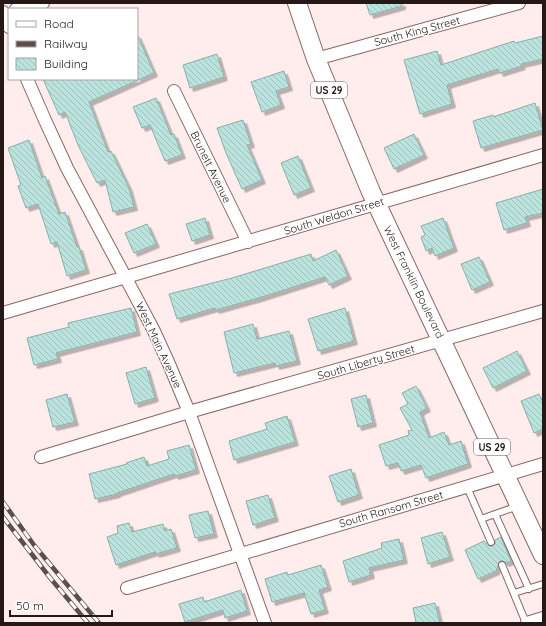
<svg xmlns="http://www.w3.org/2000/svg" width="546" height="626" font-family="Quicksand,sans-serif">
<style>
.building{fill:url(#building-back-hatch);stroke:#87afa9;filter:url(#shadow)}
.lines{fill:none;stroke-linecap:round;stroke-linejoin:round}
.service-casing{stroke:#896764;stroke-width:8}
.minor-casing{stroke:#896764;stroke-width:14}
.primary-casing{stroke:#896764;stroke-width:20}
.service{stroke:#fff;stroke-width:6}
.minor{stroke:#fff;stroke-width:12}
.primary{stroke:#fff;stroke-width:18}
.rail-casing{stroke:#5c4e4d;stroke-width:4.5}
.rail{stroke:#fff;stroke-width:3;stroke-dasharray:9;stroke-linecap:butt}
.labels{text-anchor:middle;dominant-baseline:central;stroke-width:3;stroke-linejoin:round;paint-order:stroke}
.shield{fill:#fff;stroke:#675d5d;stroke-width:1}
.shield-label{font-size:10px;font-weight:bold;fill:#261817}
.street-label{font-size:11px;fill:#261817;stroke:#fff}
</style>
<defs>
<pattern id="building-back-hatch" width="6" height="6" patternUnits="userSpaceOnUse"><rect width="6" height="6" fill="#b9e3dc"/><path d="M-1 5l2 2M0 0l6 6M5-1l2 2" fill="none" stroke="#9fc2bc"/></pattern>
<filter id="shadow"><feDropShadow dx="3.5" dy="3.5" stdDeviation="0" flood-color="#0004"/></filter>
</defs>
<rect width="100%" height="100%" fill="#feedec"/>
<path class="building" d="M366 3H402V6L370 15Z
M137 34 154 73 89 102 108 152 111 151 129 188 134 207 113 212 105 180 97 183 78 145 65 112 59 115 43 79H137Z
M543 36V59L521 64 522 66 500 73 498 69 447 85 452 104 420 114 404 60 437 51 441 65 514 41 515 43Z
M217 54 224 77 190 88 183 65Z
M284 71 289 87 276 91 281 105 262 112 251 82Z
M156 98 171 135 174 134 182 155 165 161 150 125 142 128 133 107Z
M535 103 543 130 481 148 473 121 493 115V117Z
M243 120 251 144 247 145 262 180 242 189 226 153 217 128Z
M414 134 424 155 394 169 384 148Z
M29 140 42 178 45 176 59 214 65 212 77 247H79L86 270 67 276 57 242 51 244 38 204 26 208 18 186 21 185 8 148Z
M298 156 311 188 294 195 281 163Z
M543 189V213L525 217 527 223 504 230 496 203Z
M205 218 210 235 192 241 186 224Z
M443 218 454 248 435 256 432 248 426 251 421 237 425 235 421 226Z
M147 224 156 244 134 253 125 233Z
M336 250 348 276 329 285 325 277 259 298 216 310 215 308 177 319 169 294 232 278 311 254 313 261Z
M479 257 490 282 472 290 461 264Z
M131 308 137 332 56 353 58 359 34 365 27 338 69 327 68 323Z
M345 308 354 341 318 351 308 319Z
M253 324 257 339 289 331 297 361 276 366 275 363 234 373 224 332Z
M517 351 527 371 493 388 483 368Z
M146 367 155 398 135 404 126 373Z
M416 386 427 408 420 412 429 438 444 432 449 445 461 441 468 464 426 478 421 465 401 471 398 463 386 466 379 445 409 435 408 431 412 430 400 408 408 404 402 393Z
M67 394 75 422 53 427 46 400Z
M539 394 543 403V429L534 433 521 401Z
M366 395 373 423 358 427 351 399Z
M287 416 295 442 234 460 229 441 267 429 265 423Z
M189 445 196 470 175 476 174 474 117 493V494L95 499 89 474 127 464 126 463 144 457 147 466 169 459 167 451Z
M351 469 359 495 338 502 329 476Z
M268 495 275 518 253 525 246 501Z
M208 511 214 534 195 538 189 515Z
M129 523 132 532 163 524 165 531 171 529 177 548 156 554 155 552 116 565 107 537 118 533 117 526Z
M442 532 450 557 428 564 421 538Z
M501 537 511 561 506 563 503 561H500L496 571 478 579 465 550 484 541 489 546H492L495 544V540Z
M399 539 404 560 369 568 371 575 349 582 343 561 382 548 381 543Z
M321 565 328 587 319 590 325 610 311 614 304 593 272 602 265 579 287 572 288 575Z
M241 590 247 611 225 618 223 610 185 622 179 604 203 597 204 602Z
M435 603 440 623H416L413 608Z"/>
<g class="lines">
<defs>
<path id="service" d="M467 487 491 542
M495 514 529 589
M481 519 518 506
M502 565 526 623
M514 593 543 584"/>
<path id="minor" d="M16 9 43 3
M3 12 9 27
M316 59 519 3
M27 79 44 118 67 168 153 329 169 364 189 412 265 623
M174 91 248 242
M3 313 543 155
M41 457 189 412 543 311
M127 588 543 464
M527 623 543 618"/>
<path id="primary" d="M297 3 316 59 371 192 543 555"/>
</defs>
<use href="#service" class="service-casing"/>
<use href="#minor" class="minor-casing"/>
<use href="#primary" class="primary-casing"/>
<use href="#service" class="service"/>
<use href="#minor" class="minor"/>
<use href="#primary" class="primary"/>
<defs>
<path id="rail" d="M3 502 34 545 99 623
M3 517 51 579 88 623"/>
</defs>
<use href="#rail" class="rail-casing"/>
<use href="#rail" class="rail"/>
</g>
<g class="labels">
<g class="shield">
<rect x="311" y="82" width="36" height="16" rx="3"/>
<rect x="474" y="439" width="36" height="16" rx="3"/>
</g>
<g class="shield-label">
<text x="329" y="90">US 29</text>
<text x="492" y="447">US 29</text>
</g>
<g class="street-label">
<text transform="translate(417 31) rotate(-15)">South King Street</text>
<text transform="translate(211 167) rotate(64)">Brunett Avenue</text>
<text transform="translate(334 216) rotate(-17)">South Weldon Street</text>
<text transform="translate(414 282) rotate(64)">West Franklin Boulevard</text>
<text transform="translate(159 345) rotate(65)">West Main Avenue</text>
<text transform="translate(366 362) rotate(-16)">South Liberty Street</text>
<text transform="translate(391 509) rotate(-16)">South Ransom Street</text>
</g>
</g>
<rect width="546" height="626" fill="none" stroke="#261817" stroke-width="8"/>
<rect x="8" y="8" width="130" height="72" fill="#ffffff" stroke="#a8a3a2"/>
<rect x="16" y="21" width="20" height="6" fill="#ffffff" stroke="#a8a3a2"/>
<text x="44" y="28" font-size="12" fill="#261817">Road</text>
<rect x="16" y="41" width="20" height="6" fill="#5c4e4d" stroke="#a8a3a2"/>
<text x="44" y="48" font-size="12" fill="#261817">Railway</text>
<rect x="16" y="58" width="20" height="12" fill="url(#building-back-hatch)" stroke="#a8a3a2"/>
<text x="44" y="68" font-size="12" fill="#261817">Building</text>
<path d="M10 610v6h102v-6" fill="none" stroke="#261817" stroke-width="2"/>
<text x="16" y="610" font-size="12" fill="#261817" stroke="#ffffff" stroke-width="3" paint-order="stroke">50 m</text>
</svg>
